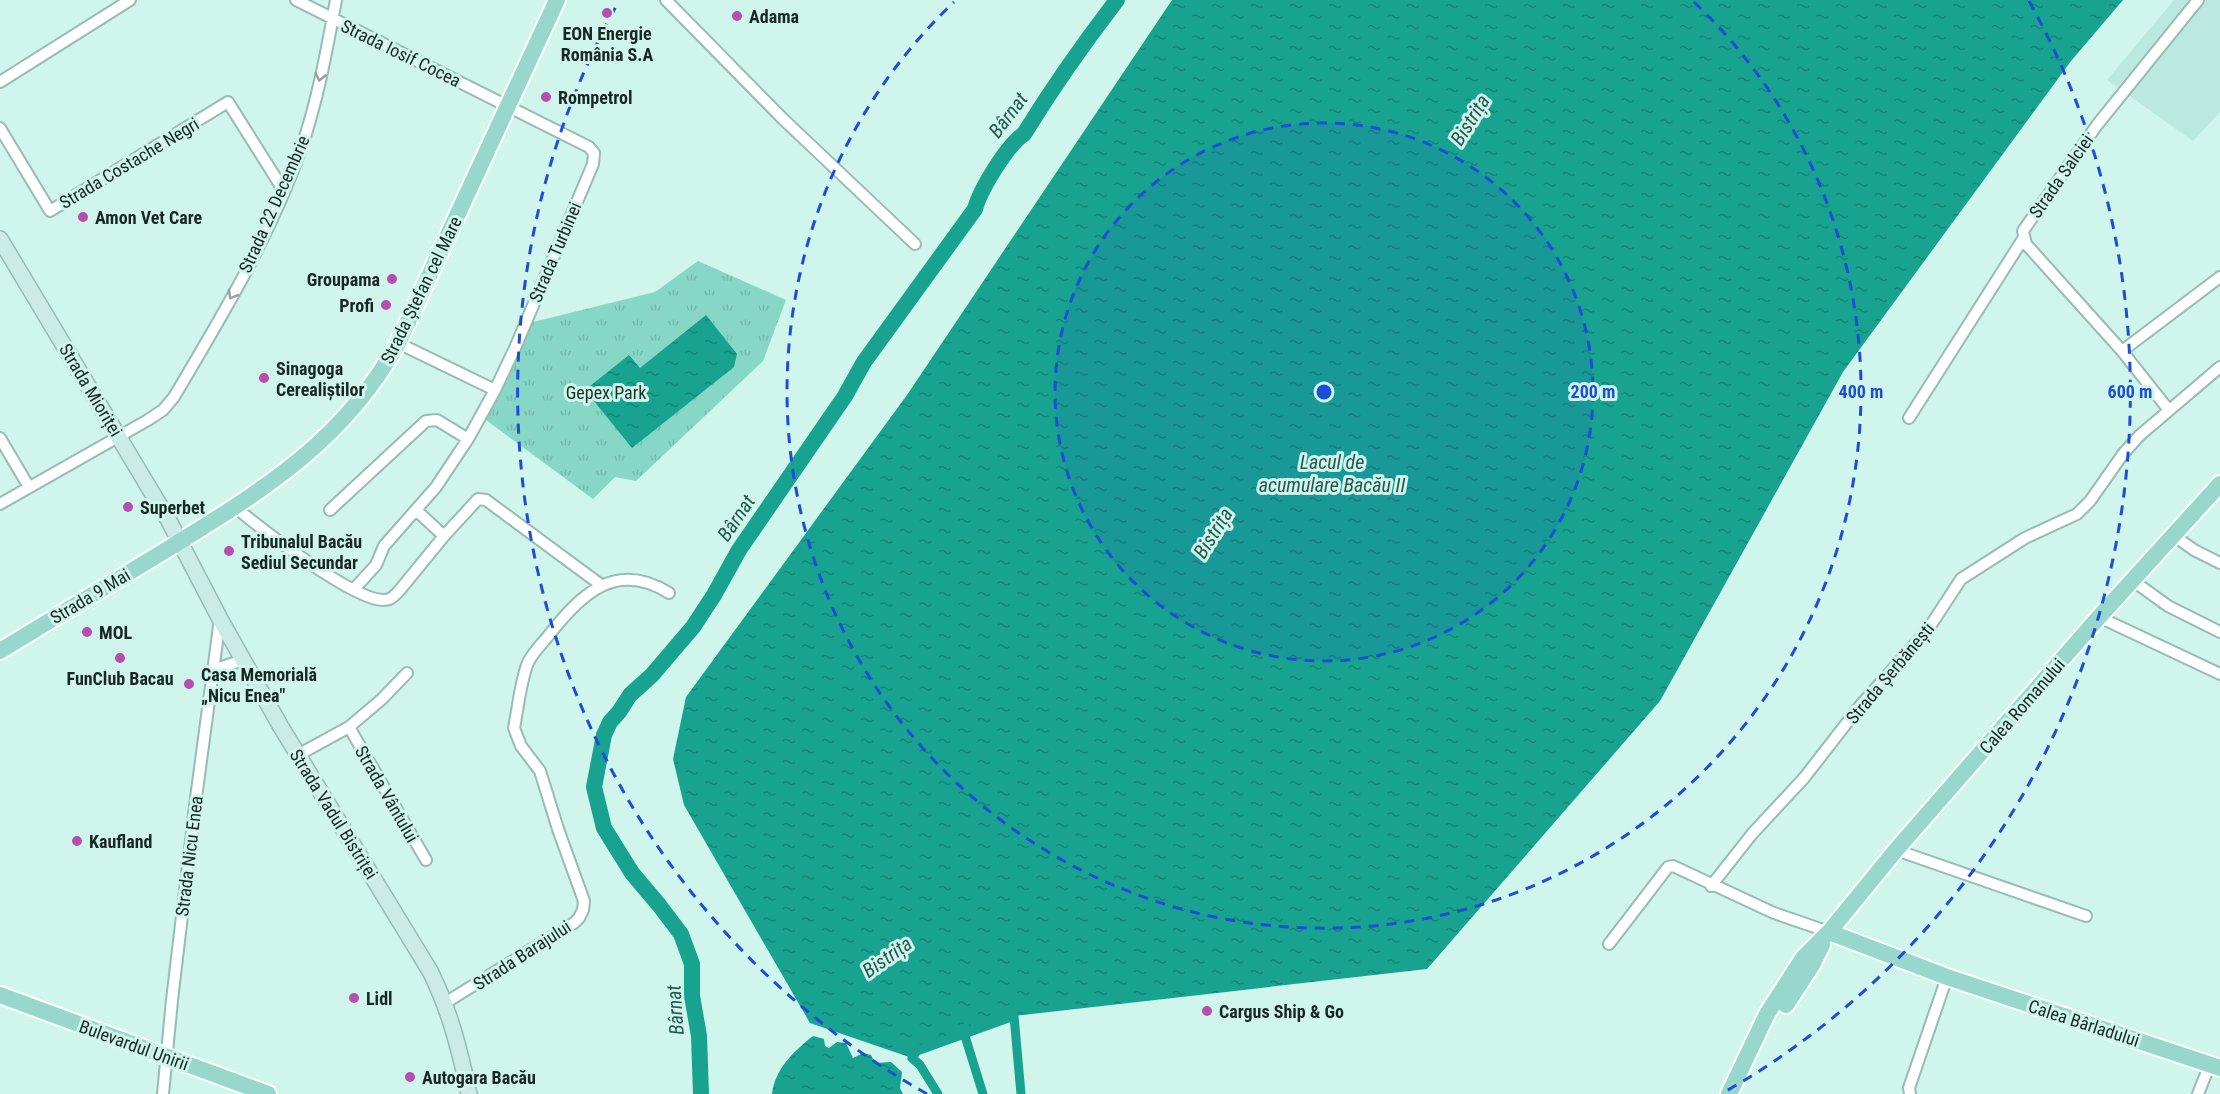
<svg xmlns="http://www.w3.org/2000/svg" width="2220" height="1094" font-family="'Roboto Condensed',sans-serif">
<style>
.built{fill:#bce9df}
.park{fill:url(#park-tufts)}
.water{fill:url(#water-ripples)}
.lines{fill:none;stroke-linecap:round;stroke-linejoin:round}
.canal{stroke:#17a38f;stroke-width:9}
.river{stroke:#17a38f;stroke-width:16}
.street-casing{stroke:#98bbb3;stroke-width:14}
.secondary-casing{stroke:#98bbb3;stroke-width:18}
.primary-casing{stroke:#fff;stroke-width:20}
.street{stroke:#fff;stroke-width:10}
.secondary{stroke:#cbebe6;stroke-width:15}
.primary{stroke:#97d7cc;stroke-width:16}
.oneway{stroke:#989e9c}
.ring{fill:none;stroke:#1d4ed8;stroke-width:3;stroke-dasharray:10 8}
.poi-dot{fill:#b64eb1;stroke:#cff5ec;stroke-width:2}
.labels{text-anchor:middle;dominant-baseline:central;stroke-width:6;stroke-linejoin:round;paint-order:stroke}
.poi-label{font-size:18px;font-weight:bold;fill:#192724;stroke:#cff5ec;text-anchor:start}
.street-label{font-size:18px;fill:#192724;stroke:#cff5ec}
.park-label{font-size:18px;fill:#192f2a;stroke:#cff5ec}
.water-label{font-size:20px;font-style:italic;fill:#25584f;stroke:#cff5ec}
.centre{fill:#1d4ed8;stroke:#cff5ec;stroke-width:3}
.ring-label{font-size:18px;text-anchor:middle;font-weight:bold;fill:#1d4ed8;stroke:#cff5ec;stroke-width:6;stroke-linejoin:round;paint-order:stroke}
</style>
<defs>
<pattern id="park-tufts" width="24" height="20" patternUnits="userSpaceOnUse" patternTransform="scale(1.5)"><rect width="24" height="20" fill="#87d7c7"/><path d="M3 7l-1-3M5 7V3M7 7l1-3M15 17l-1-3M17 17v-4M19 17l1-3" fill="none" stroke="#74b9ab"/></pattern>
<pattern id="water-ripples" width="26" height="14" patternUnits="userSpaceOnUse" patternTransform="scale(1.5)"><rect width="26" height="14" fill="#17a38f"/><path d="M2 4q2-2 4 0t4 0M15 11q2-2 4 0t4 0" fill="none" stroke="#148575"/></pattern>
</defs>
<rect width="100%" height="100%" fill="#cff5ec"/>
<path class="built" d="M2174 0H2220V112L2193 141 2107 80Z"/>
<path class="park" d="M698 261 786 300 763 361 636 481 615 477 593 499 478 414 525 324 655 292Z"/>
<path class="water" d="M1172 0H2123L2071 61 1843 372 1660 701 1427 969 1014 1016 917 1050 912 1058 810 1023 684 805 673 759 686 697 907 395Z
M706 315 737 354 734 367 632 448 585 390 629 355 640 368Z
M813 1036 824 1039 825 1046 829 1048 837 1042 846 1043 853 1058 863 1053 871 1055 875 1063 891 1062 902 1072 900 1088 903 1094H772C775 1069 794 1051 813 1036Z"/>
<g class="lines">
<path class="canal" d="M965 1028 964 1033 983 1094
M938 1094 920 1065 912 1058 917 1051 1014 1016 1021 1094"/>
<path class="river" d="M701 1094 699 1036 692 996V964L681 934 659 905 632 873 604 828 594 787 604 735 610 722 619 712 630 695 652 675 693 627 714 595 739 550 845 396 864 362 975 209C980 190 1007 145 1024 134 1053 87 1084 43 1117 0"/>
<defs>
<path id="street" d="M296 0 589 147 594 153 593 164 515 348 495 390 468 439 436 487 384 546 376 565 354 589
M666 0 783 119 915 244
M0 82 130 0
M0 128 50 211 228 102 284 191
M398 343 495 390
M2122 351 2026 244 2023 231 2097 125 2198 0
M2168 409 2122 351 2220 277
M1909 418 2023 239
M0 438 29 487
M0 504 148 420 163 410 174 397C222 316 271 235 302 146 318 99 327 49 336 0
M235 507C260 528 354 601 384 600 391 600 394 596 399 591L444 536 478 499 486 500 601 585
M330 510 426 421 437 420 468 439
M416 510 444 536
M2173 535 2194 550 2220 563
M2132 580 2168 606 2220 632
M2099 617 2220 674
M213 670 243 660
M349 727 382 699 407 673
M298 755 349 727 426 860
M1896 850 2086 916
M1711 886 1752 834 1804 778 1860 706 1927 631 1961 579 2025 538 2077 514 2090 501 2123 454 2139 436 2220 367
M1609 944 1665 871 1668 867 1673 866 1774 913 1829 932
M445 1003 574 923 579 918 583 910 584 901 558 829 540 771 521 746 514 728C518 708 520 685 527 665 531 654 542 644 549 635 581 594 616 560 669 593
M163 1094 172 1000 196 798 220 619
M1910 1094 1909 1088 1947 977
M2198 1094 2210 1064"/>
<path id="secondary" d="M0 239 169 521 220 619 281 727 430 971C450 1011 460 1051 469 1094"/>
<path id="primary" d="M0 651C57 616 114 582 171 547 263 490 344 441 398 343L557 0
M1829 932 1947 977 2220 1068
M0 995 268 1094
M1786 1005 1812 965 1822 945
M1729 1094 1767 1014 1803 958 1829 932 1896 850 2099 617 2220 484"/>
</defs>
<use href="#street" class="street-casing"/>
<use href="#secondary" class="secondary-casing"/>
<use href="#primary" class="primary-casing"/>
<use href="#street" class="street"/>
<use href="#secondary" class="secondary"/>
<use href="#primary" class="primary"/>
</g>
<defs><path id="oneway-chevron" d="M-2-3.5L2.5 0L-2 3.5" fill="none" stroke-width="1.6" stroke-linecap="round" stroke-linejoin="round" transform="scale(1.5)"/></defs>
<g class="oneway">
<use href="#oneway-chevron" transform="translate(320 77) rotate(103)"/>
<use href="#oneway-chevron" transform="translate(232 295) rotate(120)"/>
</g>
<circle cx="1324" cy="392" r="269" fill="#1d4ed8" fill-opacity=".12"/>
<g class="ring">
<circle cx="1324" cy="392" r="269"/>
<path d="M1694 2A537 537 0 1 1 954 2"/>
<path d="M927 1094A806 806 0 0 1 619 1M2029 1A806 806 0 0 1 1721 1094"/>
</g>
<g class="poi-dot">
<circle cx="607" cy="13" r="6"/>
<circle cx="737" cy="16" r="6"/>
<circle cx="546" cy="97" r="6"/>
<circle cx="83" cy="217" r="6"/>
<circle cx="392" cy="279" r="6"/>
<circle cx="386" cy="305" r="6"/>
<circle cx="264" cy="378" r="6"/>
<circle cx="128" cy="507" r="6"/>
<circle cx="229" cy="551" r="6"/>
<circle cx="87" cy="632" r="6"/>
<circle cx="120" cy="658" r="6"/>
<circle cx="189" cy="684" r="6"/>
<circle cx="77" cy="841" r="6"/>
<circle cx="354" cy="998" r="6"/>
<circle cx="1207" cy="1011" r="6"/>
<circle cx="410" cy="1077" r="6"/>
</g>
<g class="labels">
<g class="poi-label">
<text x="749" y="16">Adama</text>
<text x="607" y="33" text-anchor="middle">EON Energie<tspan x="607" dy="21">România S.A</tspan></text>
<text x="558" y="97">Rompetrol</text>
<text x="95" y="217">Amon Vet Care</text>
<text x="380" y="279" text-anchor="end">Groupama</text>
<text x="374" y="305" text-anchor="end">Profi</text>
<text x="276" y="368">Sinagoga<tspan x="276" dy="21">Cerealiștilor</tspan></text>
<text x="140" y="507">Superbet</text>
<text x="241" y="541">Tribunalul Bacău<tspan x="241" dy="21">Sediul Secundar</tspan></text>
<text x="99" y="632">MOL</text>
<text x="201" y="674">Casa Memorială<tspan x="201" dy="21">„Nicu Enea"</tspan></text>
<text x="120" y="678" text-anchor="middle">FunClub Bacau</text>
<text x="89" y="841">Kaufland</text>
<text x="366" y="998">Lidl</text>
<text x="1219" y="1011">Cargus Ship &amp; Go</text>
<text x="422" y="1077">Autogara Bacău</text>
</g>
<g class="street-label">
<text transform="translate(401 53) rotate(26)">Strada Iosif Cocea</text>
<text transform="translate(129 163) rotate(-31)">Strada Costache Negri</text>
<text transform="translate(2061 176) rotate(-55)">Strada Salciei</text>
<text transform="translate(274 204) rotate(-66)">Strada 22 Decembrie</text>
<text transform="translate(555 252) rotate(-67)">Strada Turbinei</text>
<text transform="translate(421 290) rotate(-64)">Strada Ștefan cel Mare</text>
<text transform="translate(91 390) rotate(59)">Strada Mioriței</text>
<text transform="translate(90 596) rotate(-31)">Strada 9 Mai</text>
<text transform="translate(1890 673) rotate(-50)">Strada Șerbănești</text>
<text transform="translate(2022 706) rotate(-49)">Calea Romanului</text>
<text transform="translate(387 794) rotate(60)">Strada Vântului</text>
<text transform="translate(334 814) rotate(58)">Strada Vadul Bistriței</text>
<text transform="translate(189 856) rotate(-83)">Strada Nicu Enea</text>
<text transform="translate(522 955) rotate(-33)">Strada Barajului</text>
<text transform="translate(2084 1023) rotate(18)">Calea Bârladului</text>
<text transform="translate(134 1045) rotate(20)">Bulevardul Unirii</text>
</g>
<g class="park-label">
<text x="606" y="392">Gepex Park</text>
</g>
<g class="water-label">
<text transform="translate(1008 115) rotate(-53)">Bârnat</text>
<text transform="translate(1470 120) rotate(-58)">Bistrița</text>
<text x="1332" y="462">Lacul de<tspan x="1332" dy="23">acumulare Bacău II</tspan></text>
<text transform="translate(736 518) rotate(-56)">Bârnat</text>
<text transform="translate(1213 533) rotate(-58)">Bistrița</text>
<text transform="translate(887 957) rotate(-35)">Bistrița</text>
<text transform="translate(675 1010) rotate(-94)">Bârnat</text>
</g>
</g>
<circle cx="1324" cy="392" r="9" class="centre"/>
<g class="ring-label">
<text x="1593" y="398">200 m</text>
<text x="1861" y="398">400 m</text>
<text x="2130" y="398">600 m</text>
</g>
</svg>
